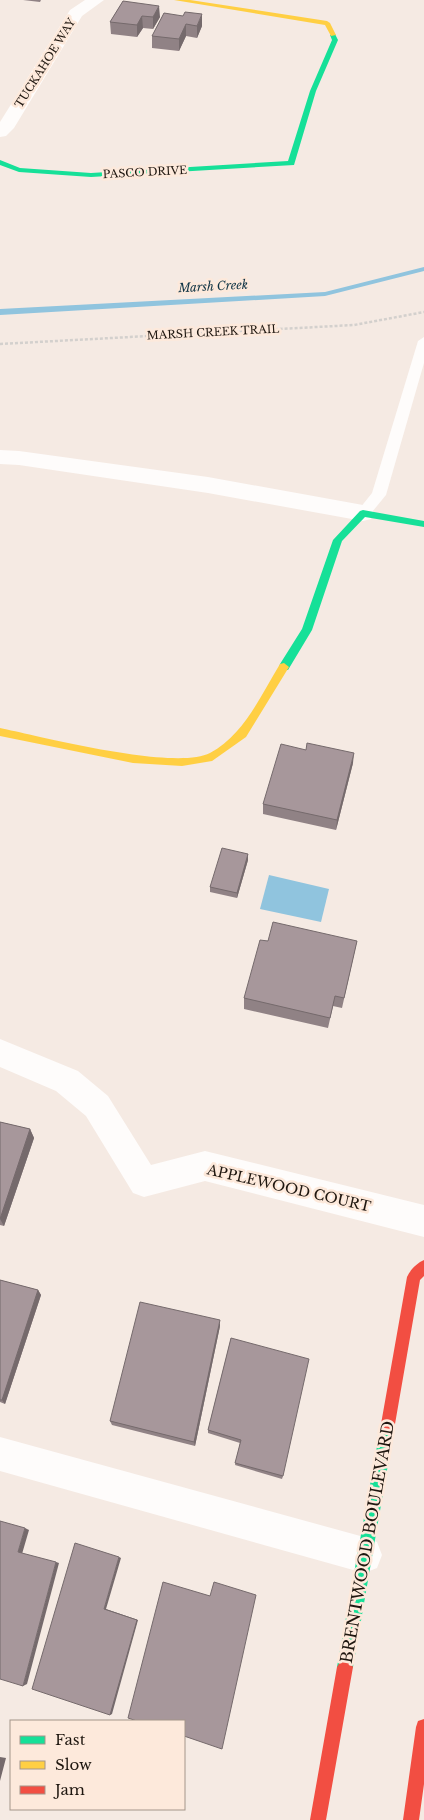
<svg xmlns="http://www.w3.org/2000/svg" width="424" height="1820" font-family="'Libre Baskerville',serif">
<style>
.water{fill:#90c4de}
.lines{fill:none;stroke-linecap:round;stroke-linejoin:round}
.stream{fill:#90c4de;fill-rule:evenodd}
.path{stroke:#d3d0cd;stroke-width:2.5;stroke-dasharray:3 2;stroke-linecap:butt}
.lane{fill:#fefcfb;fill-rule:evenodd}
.street{fill:#fefcfb;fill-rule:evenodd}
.fast{fill:#16e098;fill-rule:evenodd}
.slow{fill:#ffcf43;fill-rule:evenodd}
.jam{fill:#f24e42;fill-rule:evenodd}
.wall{fill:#908285}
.shaded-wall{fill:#756a6c}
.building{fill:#a7979b;stroke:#756a6c}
.labels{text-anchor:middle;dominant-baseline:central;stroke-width:5;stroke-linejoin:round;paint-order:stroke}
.far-street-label{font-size:11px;fill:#1f1710;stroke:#fde9db}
.far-water-label{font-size:12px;font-style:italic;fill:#0f3344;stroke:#fde9db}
.street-label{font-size:14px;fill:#1f1710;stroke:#fde9db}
.near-street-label{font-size:16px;fill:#1f1710;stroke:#fde9db}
</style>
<rect width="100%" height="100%" fill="#f5eae3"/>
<path class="water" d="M269 875 329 889 321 922 260 909Z"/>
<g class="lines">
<path class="stream" d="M424 267V271L325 296 0 315V309L325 292Z"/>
<path class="path" d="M0 344 354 325 424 312"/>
<path class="lane" d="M424 337V363L386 495 368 517H358L356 513 372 493 418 341Z"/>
<path class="street" d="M85 0H104L82 16 14 128 6 136 0 137V122L70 10Z
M0 450 19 451 208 477 363 505 371 507 374 513 371 519 363 521 208 493 19 465 0 464Z
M0 1039 78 1071 108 1096 151 1165 205 1151 424 1205V1237L205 1181 144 1197 133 1193 86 1116 56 1091 0 1067Z
M0 1437 364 1537 377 1542 382 1555 377 1568 364 1573 0 1471Z"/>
<path class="fast" d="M333 33 335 34 338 40 316 91 294 165 91 177 19 172 0 165V160L20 168 91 173 288 161 310 91 332 40 330 35Z
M363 510 424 521V527L365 517 342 541 312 630 288 670H280L279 667 280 664 302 629 333 540 360 511Z
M388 1417 393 1419 395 1424 353 1667 350 1672 345 1675 340 1672 337 1667 381 1424 383 1419Z"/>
<path class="slow" d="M174 0H190L327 21 330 23 336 35 331 36 325 25Z
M284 663 289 667 246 737 212 761 182 766 133 763 0 736V728C43 737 175 771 210 753 244 735 261 695 280 664Z"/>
<path class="jam" d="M424 1260V1276L420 1280 395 1424 393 1429 388 1431 383 1429 381 1424 407 1277C410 1270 417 1263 424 1260Z
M345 1659 350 1662 353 1667 326 1820H310L337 1667 340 1662Z
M424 1719V1784L419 1820H403L416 1727 418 1721Z"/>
</g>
<path class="wall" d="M23 0H41L40 2Z
M123 1 160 17 153 29 143 28 137 37 111 34 110 22Z
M164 13 202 26 197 38 186 36 179 51 152 48V36Z
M353 763 336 830 263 814V804Z
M248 854V860L237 898 210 892V887Z
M268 941H357L342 1008 333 1006 328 1028 244 1009V998Z
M0 1122 30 1129 34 1138 4 1226 0 1225Z
M0 1280 38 1290 41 1295 5 1404 0 1402Z
M220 1326 195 1446 112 1425 110 1421Z
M231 1338 283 1476 282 1479 235 1465 240 1443 208 1433V1430Z"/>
<path class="shaded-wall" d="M159 6 160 17 153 29V17Z
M202 14V26L197 38V26Z
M142 16 143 28 137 37V25Z
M186 24V36L179 51V39Z
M354 753 353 763 336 830 337 820Z
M248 854V860L237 898V893Z
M30 1129 34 1138 4 1226 0 1219Z
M38 1290 41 1295 5 1404 2 1400Z
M220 1320V1326L195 1446 194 1442Z
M25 1528 29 1530 22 1554 18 1552Z
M119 1557 121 1558 106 1609 138 1620 112 1714 110 1715 104 1609Z
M56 1562 59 1563 27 1684 23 1686Z
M0 1757 6 1758 0 1781Z"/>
<path class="building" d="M123 1 159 6 153 17 142 16 137 25 110 22Z
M185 12 202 14 197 26 186 24 179 39 152 36 164 13 183 16Z
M307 743 354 753 337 820 263 804 281 744 306 750Z
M222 848 248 854 237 893 210 887Z
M273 922 357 941 344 998 335 996 330 1018 244 998 260 940 268 941Z
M0 1122 30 1129 0 1219Z
M0 1280 38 1290 2 1400H0Z
M140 1302 220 1320 194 1442 110 1421Z
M231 1338 309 1359 283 1476 235 1463 241 1440 208 1430Z
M0 1521 25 1528 18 1552 56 1562 23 1686 0 1679Z
M75 1543 119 1557 104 1609 137 1620 110 1715 32 1689Z
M163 1582 210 1596 214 1582 256 1595 222 1749 184 1736V1721H137L128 1718Z"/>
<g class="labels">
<g class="far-street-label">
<text transform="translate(45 63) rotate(-58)">TUCKAHOE WAY</text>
<text transform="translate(145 172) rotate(-3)">PASCO DRIVE</text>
<text transform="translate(213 332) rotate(-3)">MARSH CREEK TRAIL</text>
</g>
<g class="far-water-label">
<text transform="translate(213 286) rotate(-3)">Marsh Creek</text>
</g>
<g class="street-label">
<text transform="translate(289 1188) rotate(13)">APPLEWOOD COURT</text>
</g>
<g class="near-street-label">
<text transform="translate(367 1542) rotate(-80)">BRENTWOOD BOULEVARD</text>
</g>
</g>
<rect x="10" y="1720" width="175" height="90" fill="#fde9db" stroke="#a4958a"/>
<rect x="20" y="1736" width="25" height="8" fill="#16e098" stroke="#a4958a"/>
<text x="55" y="1745" font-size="15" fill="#1f1710">Fast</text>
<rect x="20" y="1761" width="25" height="8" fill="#ffcf43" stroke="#a4958a"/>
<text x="55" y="1770" font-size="15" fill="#1f1710">Slow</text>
<rect x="20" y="1786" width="25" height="8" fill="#f24e42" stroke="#a4958a"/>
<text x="55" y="1795" font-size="15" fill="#1f1710">Jam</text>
</svg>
